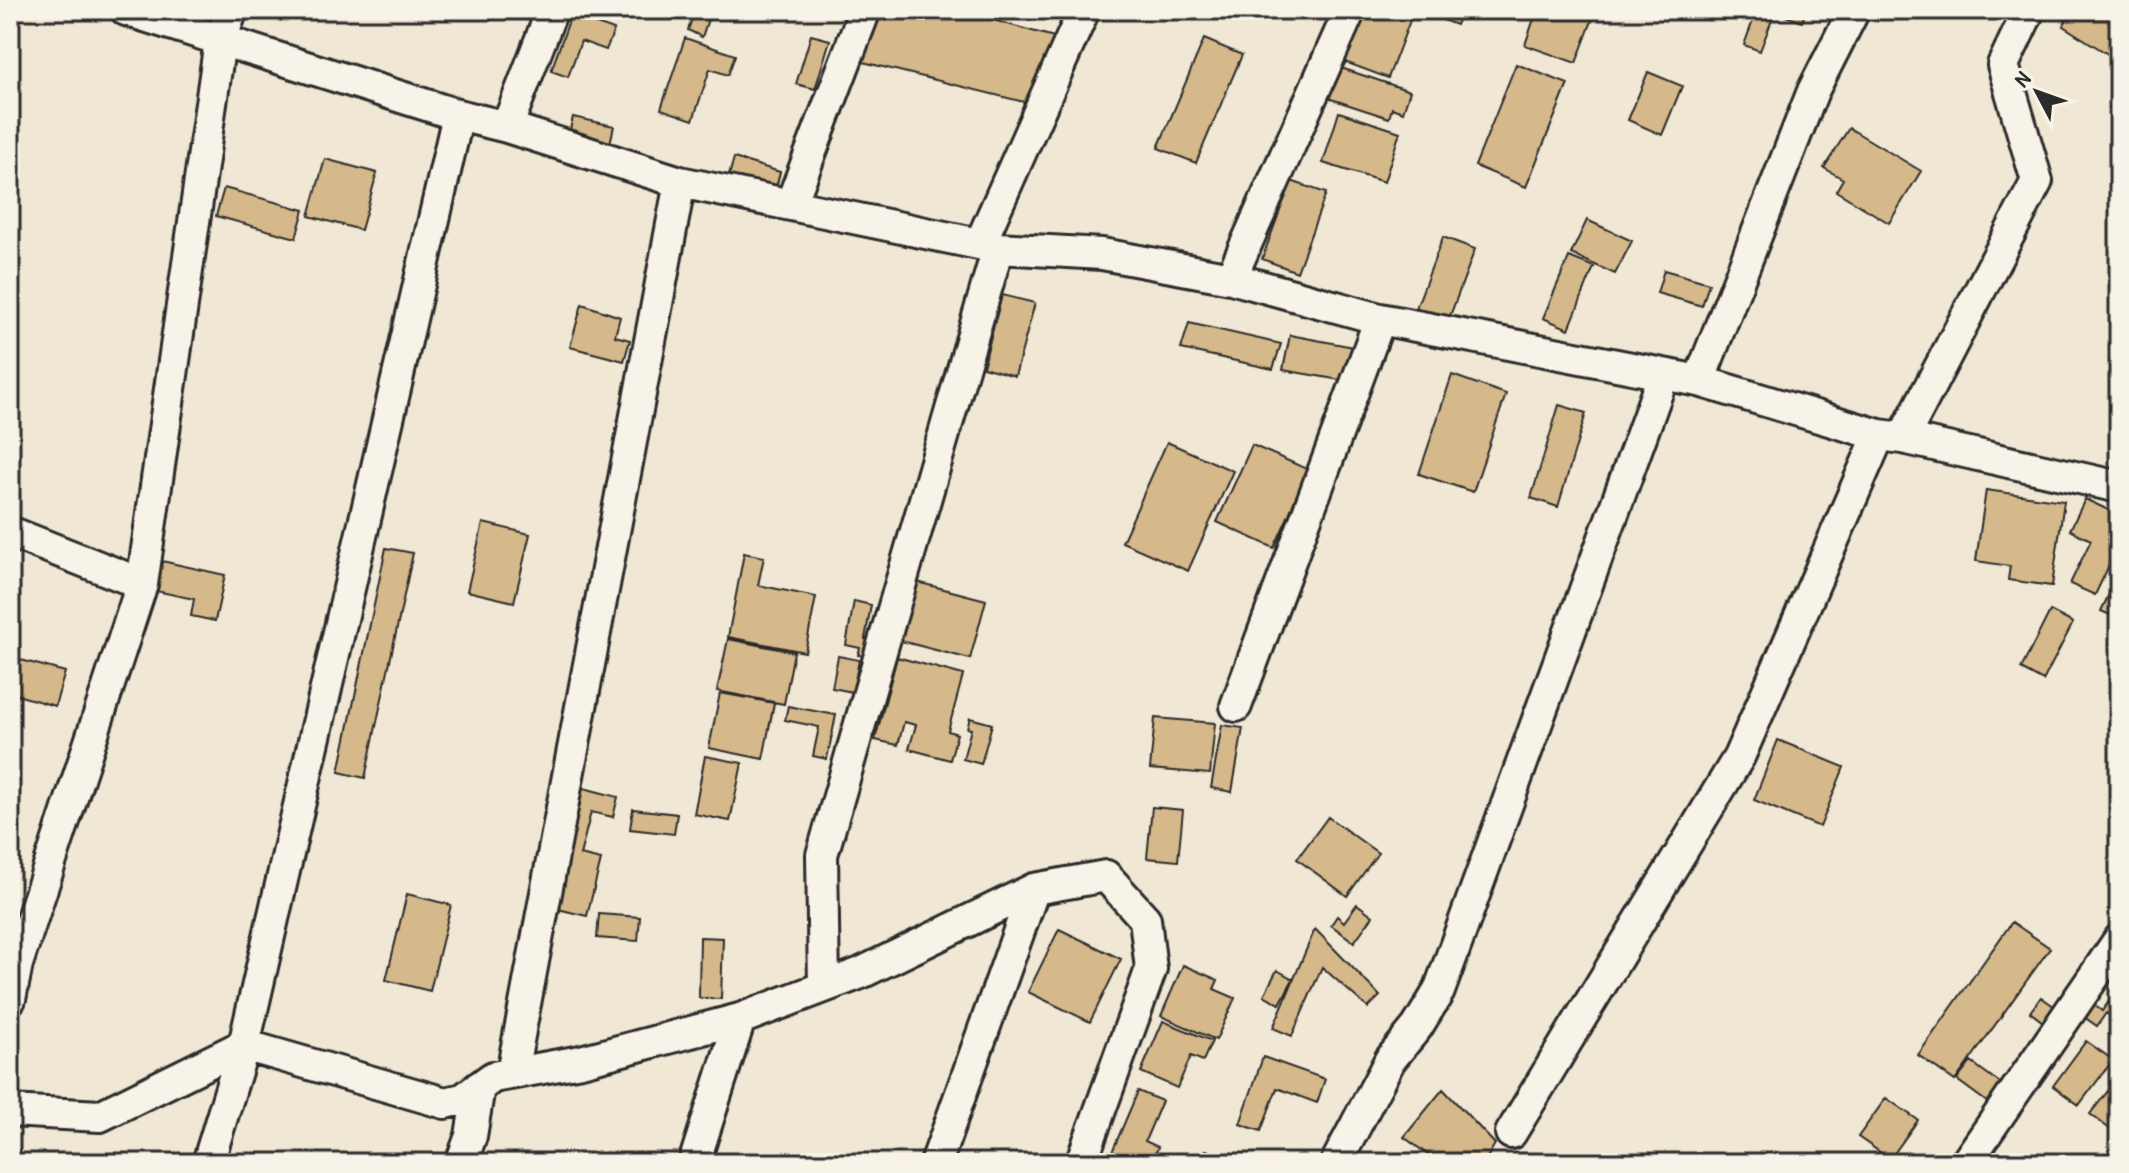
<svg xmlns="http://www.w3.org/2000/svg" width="2129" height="1173" font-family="'Patrick Hand',sans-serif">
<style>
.building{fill:#d6b98a;stroke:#2b2b2b;stroke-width:2}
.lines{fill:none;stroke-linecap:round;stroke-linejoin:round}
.minor-casing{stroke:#2b2b2b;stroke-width:36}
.minor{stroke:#f7f3e8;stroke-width:30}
</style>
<rect width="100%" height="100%" fill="#f0e7d5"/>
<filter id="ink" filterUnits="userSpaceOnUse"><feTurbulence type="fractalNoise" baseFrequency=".0125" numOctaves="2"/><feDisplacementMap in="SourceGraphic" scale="16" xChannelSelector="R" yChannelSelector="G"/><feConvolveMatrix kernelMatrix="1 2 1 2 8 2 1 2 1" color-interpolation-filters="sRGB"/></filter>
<g filter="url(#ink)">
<path class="building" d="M695 10H711L702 37 688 30Z
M867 10H957L1054 37 1028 103 851 59Z
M1361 10H1414L1388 78 1342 61Z
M1416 10H1462L1456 25Z
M1537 10H1596L1576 63 1525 45Z
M1757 10H1806L1802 22 1775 12 1760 51 1744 45Z
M2072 10H2119V61L2063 26Z
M571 15 614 30 606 50 581 41 568 77 551 71Z
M811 35 830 40 815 89 796 84Z
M685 38 735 55 728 75 710 69 693 120 661 109Z
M1204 39 1242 55 1196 163 1158 148Z
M1516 64 1568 84 1526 187 1475 166Z
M1338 67 1410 91 1403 112 1392 108 1389 118 1328 98Z
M1648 72 1682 86 1662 135 1628 120Z
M1339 112 1400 132 1384 182 1323 163Z
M573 117 614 126 609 148 568 138Z
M1849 128 1921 171 1889 223 1836 191 1843 179 1824 168Z
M734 158 780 172 775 192 728 179Z
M325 159 377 173 361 230 309 216Z
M1291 181 1326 193 1297 272 1262 259Z
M224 188 304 210 296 238 216 216Z
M1587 220 1632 241 1615 274 1571 254Z
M1443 237 1475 249 1447 324 1413 316Z
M1569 257 1594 267 1569 329 1543 318Z
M1664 270 1709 283 1702 306 1657 293Z
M1002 295 1035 303 1015 376 983 367Z
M582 304 620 317 615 336 630 340 624 361 570 347Z
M1189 323 1281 344 1273 369 1181 349Z
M1290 335 1359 348 1352 382 1283 370Z
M1452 375 1506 394 1473 492 1419 474Z
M1559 405 1586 413 1558 507 1531 498Z
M1167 442 1233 471 1188 571 1122 542Z
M1252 445 1309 470 1274 548 1217 522Z
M1986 490 2064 501 2052 586 2008 580 2010 566 1976 561Z
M2085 499 2119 515V544L2095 595 2070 584 2091 540 2070 530Z
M483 523 530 534 514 602 467 591Z
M386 548 413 553 365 778 339 772Z
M744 553 764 557 758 585 816 597 805 652 728 637Z
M130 554 225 575 215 621 191 616 194 599 123 584Z
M2119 573V619L2101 611Z
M917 582 986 600 970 659 901 641Z
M854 601 871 605 865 639 879 642 876 658 858 655 860 648 846 645Z
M2050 611 2073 623 2043 681 2021 669Z
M728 639 794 652 784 704 717 691Z
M838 656 859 660 853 692 832 688Z
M10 657 65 672 55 706 10 693Z
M897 657 963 675 948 731 957 734 950 760 909 749 916 725 904 722 898 745 875 740Z
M720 693 774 703 763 759 709 748Z
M788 706 836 715 827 759 813 756 819 727 785 720Z
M970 718 992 724 981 764 963 759 971 729 967 728Z
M1155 718 1215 723 1210 774 1150 769Z
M1222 725 1243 728 1232 792 1211 788Z
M1778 740 1844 767 1820 827 1754 800Z
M705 756 742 763 730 821 694 814Z
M572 785 618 797 613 817 591 812 580 855 601 860 587 916 541 905Z
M1152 807 1183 810 1178 861 1147 858Z
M633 809 677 814 674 834 630 829Z
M1328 817 1378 853 1347 896 1297 859Z
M407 894 451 905 430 991 386 980Z
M1357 904 1373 916 1354 942 1331 925 1337 916 1344 922Z
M599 914 640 917 638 941 597 938Z
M2012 922 2050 948 1955 1081 1918 1055Z
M1059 929 1121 959 1090 1022 1028 992Z
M1315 929 1380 996 1368 1008 1322 967 1292 1036 1273 1028Z
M700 937 723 938 721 999 699 998Z
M1183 965 1218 980 1214 989 1235 998 1216 1040 1161 1016Z
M1277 970 1293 979 1280 1004 1264 995Z
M2115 993 2119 996V1010L2114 1018 2106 1013 2097 1026 2084 1017 2094 1005 2102 1011Z
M2041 997 2058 1009 2047 1025 2030 1012Z
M1163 1021 1212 1041 1203 1061 1191 1056 1177 1088 1141 1072Z
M2086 1041 2113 1060 2079 1105 2053 1086Z
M1263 1057 1325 1079 1317 1103 1277 1088 1261 1131 1240 1124Z
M1971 1062 2011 1091 1998 1110 1957 1080Z
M2119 1077V1136L2090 1114Z
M1443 1089 1495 1144 1484 1163H1439L1404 1137Z
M1138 1091 1162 1101 1145 1141 1158 1147 1152 1163H1138L1112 1152Z
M1886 1098 1918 1120 1890 1159 1858 1137Z
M1206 1150 1228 1158 1226 1163H1200Z"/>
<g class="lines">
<defs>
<path id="minor" d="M126 10 458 115 507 127 680 182 998 248 1102 254 1231 278 1380 319 1699 381 1879 435 1903 438 2119 487
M507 127 552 10
M791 204 865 10
M980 244 1084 10
M1231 278 1350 10
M1699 381 1813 91 1854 10
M1903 438 2037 181 2003 65 2029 10
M10 532 142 584
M1236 706 1380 319
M824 987 822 855 998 248
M10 999 17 964 142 584 220 41 232 10
M512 1073 680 182
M10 1111 100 1116 244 1045 445 1103 463 1099 493 1077 581 1061 740 1019 861 973 1034 889 1106 876 1145 919 1151 969 1081 1163
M1511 1133 1739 757 1879 435
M208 1163 244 1045 458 115
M461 1163 471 1136 479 1087
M694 1163 740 1019
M936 1163 1034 889
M1336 1163 1390 1060 1417 1027 1439 991 1663 376
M1966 1163 2119 940"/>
</defs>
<use href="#minor" class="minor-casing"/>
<use href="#minor" class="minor"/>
</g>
</g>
<rect width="2129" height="1173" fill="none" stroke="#f7f3e8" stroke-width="40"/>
<rect x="20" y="20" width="2089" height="1133" fill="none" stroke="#2b2b2b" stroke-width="3" filter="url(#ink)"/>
<g transform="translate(2037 92) rotate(311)" stroke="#f7f3e8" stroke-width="6" paint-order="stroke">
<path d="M0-6L14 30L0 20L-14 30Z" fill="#2b2b2b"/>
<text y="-12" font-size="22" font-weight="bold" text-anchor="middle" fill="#2b2b2b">N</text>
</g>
</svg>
